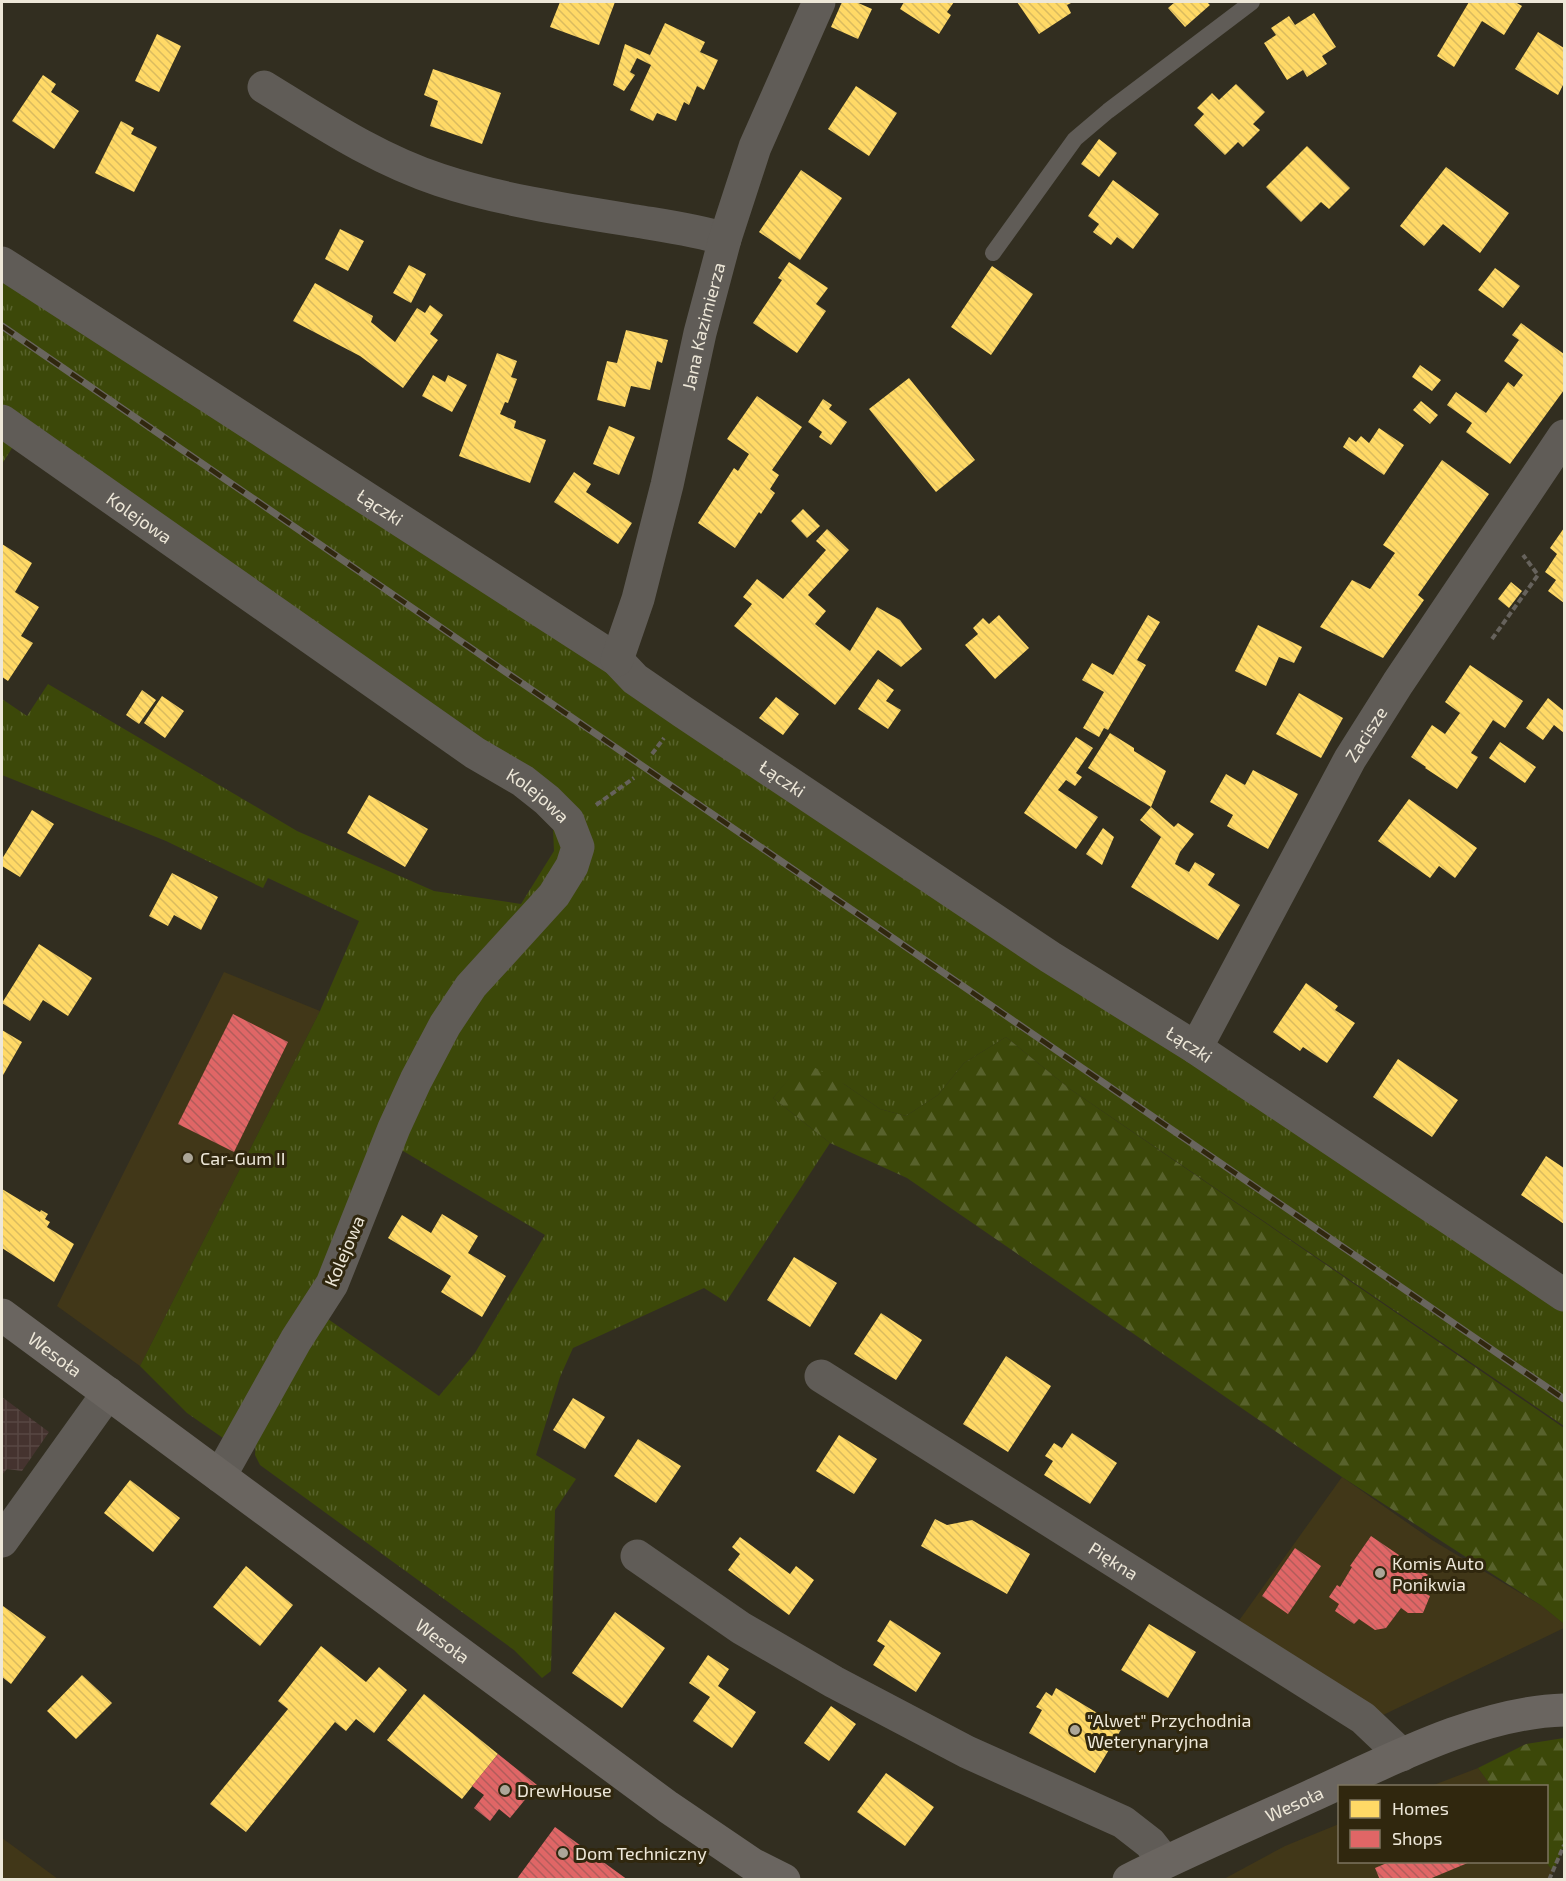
<svg xmlns="http://www.w3.org/2000/svg" width="1566" height="1881" font-family="'Exo 2',sans-serif">
<style>
.built{fill:#413718}
.industrial{fill:url(#industrial-grid)}
.grass{fill:url(#grass-tufts)}
.forest{fill:url(#forest-firs)}
.homes{fill:url(#homes-back-hatch)}
.shops{fill:url(#shops-back-hatch)}
.lines{fill:none;stroke-linecap:round;stroke-linejoin:round}
.path{stroke:#66625c;stroke-width:4;stroke-dasharray:6 3;stroke-linecap:butt}
.lane{stroke:#605c57;stroke-width:16}
.street{stroke:#605c57;stroke-width:33}
.secondary{stroke:#6a6560;stroke-width:33}
.rail-casing{stroke:#69655e;stroke-width:7}
.rail{stroke:#30270e;stroke-width:4.5;stroke-dasharray:14;stroke-linecap:butt}
.poi-dot{fill:#aca698;stroke:#30270e;stroke-width:2}
.labels{text-anchor:middle;dominant-baseline:central;stroke-width:6;stroke-linejoin:round;paint-order:stroke}
.street-label{font-size:18px;fill:#ede7d8;stroke:#30270e}
.poi-label{font-size:18px;fill:#ede7d8;stroke:#30270e;text-anchor:start}
</style>
<defs>
<pattern id="industrial-grid" width="8" height="8" patternUnits="userSpaceOnUse" patternTransform="scale(1.5)"><rect width="8" height="8" fill="#45332f"/><path d="M0 4h8M4 0v8" fill="none" stroke="#574743"/></pattern>
<pattern id="grass-tufts" width="24" height="20" patternUnits="userSpaceOnUse" patternTransform="scale(1.5)"><rect width="24" height="20" fill="#3c4809"/><path d="M3 7l-1-3M5 7V3M7 7l1-3M15 17l-1-3M17 17v-4M19 17l1-3" fill="none" stroke="#58622c"/></pattern>
<pattern id="forest-firs" width="22" height="20" patternUnits="userSpaceOnUse" patternTransform="scale(1.5)"><rect width="22" height="20" fill="#3c4809"/><path d="M5 1l3.5 6h-7zM16 11l3.5 6h-7z" fill="#58622c"/></pattern>
<pattern id="homes-back-hatch" width="6" height="6" patternUnits="userSpaceOnUse" patternTransform="scale(1.5)"><rect width="6" height="6" fill="#ffd966"/><path d="M-1 5l2 2M0 0l6 6M5-1l2 2" fill="none" stroke="#dabb5f"/></pattern>
<pattern id="shops-back-hatch" width="6" height="6" patternUnits="userSpaceOnUse" patternTransform="scale(1.5)"><rect width="6" height="6" fill="#e06666"/><path d="M-1 5l2 2M0 0l6 6M5-1l2 2" fill="none" stroke="#b25c5b"/></pattern>
</defs>
<rect width="100%" height="100%" fill="#322e20"/>
<path class="built" d="M224 972 320 1011 140 1366 57 1306Z
M1342 1477 1432 1540 1542 1606 1564 1624V1628L1381 1716 1238 1622Z
M1478 1768 1491 1786H1431Z
M1339 1824 1340 1862H1546L1553 1872 1549 1880H1222L1285 1846Z
M2 1838 58 1879H2Z"/>
<path class="industrial" d="M2 1397 49 1432 22 1471 7 1469 2 1475Z"/>
<path class="grass" d="M2 263 1564 1300V1426L1070 1089 1006 1037 964 1063 938 1095 906 1116 880 1109 844 1084 795 1072 773 1098 830 1143 726 1302 704 1288 573 1348 560 1377 536 1455 576 1479 555 1510 551 1671 542 1678 514 1650 260 1465 255 1455 256 1438 325 1317 439 1396 475 1353 545 1235 398 1148 236 1447 187 1413 140 1366 320 1011 359 921 268 878 263 888 166 841 2 775V699L27 716 48 684 297 831 434 891 521 904 554 851 553 829 523 798 14 445 2 464Z"/>
<path class="forest" d="M1006 1037 1070 1089 1564 1428V1624L1542 1606 1342 1477 907 1178 830 1143 773 1098 795 1071 812 1066 844 1084 880 1109 906 1116 938 1095 964 1063Z
M1564 1738V1845L1553 1872 1546 1862V1786H1491L1478 1768 1526 1744Z"/>
<path class="homes" d="M560 2H615L599 45 550 27Z
M842 2H856L872 9 858 39 831 27Z
M904 2H954L947 12 951 15 939 34 900 9Z
M1017 2H1073L1067 5 1071 13 1039 34Z
M1175 2H1207L1210 5 1185 27 1168 8Z
M1469 2H1515L1522 6 1504 35 1482 21 1454 67 1437 56Z
M1314 13 1336 47 1322 56 1327 64 1307 77 1303 70 1287 80 1264 43 1276 35 1271 28 1289 16 1295 25Z
M665 23 705 42 700 52 718 60 704 90 697 86 689 105 684 102 676 121 657 113 653 121 630 110 651 65 637 58 630 72 635 75 624 91 613 85 625 44 650 55Z
M1538 32 1564 48V83L1558 95 1515 69Z
M157 34 181 46 159 92 135 81Z
M433 69 501 93 482 144 430 126 438 101 424 95Z
M43 75 56 84 51 92 79 111 54 149 12 121Z
M1236 84 1265 112 1253 124 1260 130 1243 147 1238 142 1225 155 1194 125 1204 114 1197 108 1212 93 1219 100Z
M856 86 897 113 869 156 828 129Z
M121 121 134 128 131 134 157 147 134 192 95 173Z
M1099 139 1117 153 1099 177 1081 164Z
M1307 146 1350 188 1329 209 1321 202 1301 222 1266 187Z
M1446 167 1509 213 1480 253 1443 224 1424 246 1400 226Z
M801 170 842 198 800 260 759 232Z
M1113 180 1159 214 1133 249 1117 237 1111 245 1093 232 1099 224 1088 216Z
M340 229 364 241 348 271 325 259Z
M789 262 828 288 816 304 826 311 797 353 753 323 782 280 778 278Z
M409 265 426 274 411 303 393 293Z
M992 266 1033 294 991 355 951 327Z
M1495 268 1520 286 1503 308 1478 290Z
M315 283 373 316 371 322 395 342 417 308 425 313 430 305 443 315 430 334 438 340 403 388 360 356 293 321Z
M1521 323 1564 354V390L1510 464 1466 432 1472 423 1447 405 1456 392 1486 413 1508 382 1514 387 1523 375 1504 361 1519 340 1512 335Z
M626 330 668 340 662 363 657 361 650 390 631 386 625 407 597 400 607 361 617 363Z
M497 353 517 361 511 377 517 379 508 403 505 402 500 414 516 421 514 428 546 440 530 483 459 456Z
M1420 365 1441 380 1432 391 1412 377Z
M433 375 445 382 448 375 467 385 452 412 422 396Z
M909 378 975 460 936 492 869 409Z
M757 396 802 427 772 470 779 475 770 489 775 493 761 514 759 512 735 548 698 523 734 468 738 471 749 454 727 439Z
M823 399 832 405 829 409 847 422 831 445 819 437 822 432 808 422Z
M1421 401 1438 415 1430 424 1413 410Z
M609 426 635 437 619 475 593 464Z
M1379 428 1404 445 1384 475 1343 447 1349 437 1356 442 1361 436 1369 443Z
M1442 460 1489 494 1418 595 1424 600 1383 658 1320 627 1352 580 1370 589 1395 553 1383 545Z
M574 472 591 484 586 492 632 523 618 544 554 502Z
M803 509 820 526 807 538 791 521Z
M1564 528V603L1548 591 1556 580 1545 572 1557 554 1550 548Z
M827 529 849 550 808 595 826 611 815 624 850 651 877 607 900 620 922 649 901 667 878 650 835 705 734 626 752 604 743 597 757 579 783 599 826 550 816 541Z
M2 544 32 563 15 592 39 607 21 636 33 643 8 681 2 677Z
M1511 582 1522 591 1509 608 1498 599Z
M999 615 1029 648 995 679 965 645 978 634 973 628 983 618 989 624Z
M1148 615 1160 622 1137 660 1146 665 1108 730 1104 728 1099 737 1083 728 1104 692 1082 680 1092 663 1113 675Z
M1258 625 1302 647 1294 663 1279 657 1266 686 1235 671Z
M1470 665 1523 701 1505 728 1493 720 1471 753 1478 757 1457 789 1425 768 1426 767 1411 757 1432 725 1445 734 1460 713 1445 702Z
M878 679 894 690 886 701 901 710 888 729 858 709Z
M142 690 156 700 139 724 126 715Z
M1299 693 1343 718 1321 758 1276 734Z
M162 696 184 711 165 738 144 723Z
M776 697 799 714 783 735 759 718Z
M1548 698 1564 711V733L1554 725 1543 740 1526 728Z
M1110 733 1134 748V751L1166 771 1151 807 1088 768Z
M1076 737 1093 748 1076 773 1082 777 1075 786 1066 780 1058 790 1098 817 1076 849 1024 813Z
M1500 742 1536 767 1525 783 1489 758Z
M1253 770 1298 794 1268 849 1227 826 1233 815 1210 802 1226 774 1245 785Z
M369 795 428 829 405 867 347 833Z
M1409 799 1477 848 1455 878 1439 866 1430 878 1378 841Z
M1151 807 1174 827 1178 823 1194 834 1180 852 1175 864 1189 872 1195 862 1215 874 1208 885 1240 905 1218 940 1131 887 1161 837 1140 820Z
M32 810 54 824 20 877 2 866V859Z
M1103 828 1114 837 1102 865 1086 854Z
M172 873 218 897 201 930 174 915 168 926 149 916Z
M39 944 92 978 68 1016 43 1000 30 1021 2 1003Z
M1306 983 1338 1006 1335 1010 1355 1023 1327 1063 1303 1047 1300 1051 1273 1032Z
M2 1030 22 1042 2 1077Z
M1398 1059 1458 1100 1432 1137 1373 1097Z
M1546 1156 1564 1168V1224L1521 1195Z
M2 1189 40 1212 41 1210 48 1214 45 1219 50 1222 47 1227 74 1244 54 1282 2 1248Z
M442 1214 478 1236 468 1253 506 1276 482 1317 441 1292 451 1276 388 1238 402 1215 431 1233Z
M794 1257 837 1283 810 1327 767 1300Z
M881 1313 922 1340 896 1380 854 1354Z
M1006 1356 1051 1386 1008 1452 963 1424Z
M573 1398 605 1417 585 1449 553 1430Z
M1072 1433 1117 1463 1090 1504 1044 1475 1053 1461 1045 1456 1054 1443 1062 1448Z
M839 1435 877 1459 854 1494 816 1471Z
M638 1439 681 1466 656 1503 614 1476Z
M130 1480 180 1518 153 1552 104 1513Z
M935 1519 947 1525 972 1520 1030 1554 1007 1594 921 1546Z
M740 1537 790 1574 796 1566 814 1580 789 1615 728 1570 740 1554 732 1547Z
M246 1566 293 1605 260 1646 213 1607Z
M3 1606 46 1637 11 1684 2 1677Z
M615 1612 665 1648 622 1708 572 1673Z
M890 1620 941 1653 916 1692 873 1665 885 1646 877 1641Z
M1149 1624 1196 1652 1168 1698 1121 1670Z
M321 1646 366 1682 379 1667 407 1690 374 1733 356 1719 346 1731 335 1722 246 1832 210 1804 288 1709 278 1701Z
M708 1655 729 1669 718 1686 756 1712 732 1748 693 1721 710 1697 689 1683Z
M82 1675 112 1703 76 1739 47 1711Z
M1056 1688 1122 1728 1095 1773 1029 1733 1042 1710 1036 1707 1046 1692 1052 1696Z
M424 1694 498 1754 462 1799 387 1740Z
M831 1706 856 1724 829 1761 804 1743Z
M886 1773 934 1807 905 1846 857 1812Z"/>
<path class="shops" d="M233 1014 288 1042 234 1152 178 1124Z
M1371 1536 1431 1577 1422 1592 1430 1596 1423 1613H1408L1401 1608 1386 1628 1375 1630 1359 1619 1354 1624 1335 1611 1339 1604 1329 1597 1337 1585 1340 1587 1352 1567 1350 1566Z
M1295 1548 1321 1566 1288 1614 1262 1596Z
M498 1754 537 1785 510 1818 499 1809 490 1821 474 1808 484 1795 472 1786Z
M555 1827 628 1880H516Z
M1389 1862H1470L1427 1880H1380L1375 1868Z"/>
<g class="lines">
<path class="path" d="M1492 639 1538 575 1523 555
M652 754 664 738
M596 805 634 778
M1549 1880 1564 1845"/>
<path class="lane" d="M993 253 1075 139 1108 111 1252 2"/>
<g class="street">
<path d="M264 87C321 122 376 159 440 180 500 200 573 211 636 221 666 226 696 230 725 239"/>
<path id="s1" d="M2 263 617 660 635 679 683 712 1050 957 1196 1048 1564 1295"/>
<path id="s2" d="M2 421 475 753 523 781 547 800 568 821 578 847 572 866 554 895 471 986 445 1025 416 1080 394 1128 332 1284 296 1340 220 1476"/>
<path id="s3" d="M617 660 638 599 667 485 700 333 725 239 755 147 819 2"/>
<path id="s4" d="M1196 1048 1350 759 1398 683 1564 436"/>
<path id="s5" d="M821 1376 1363 1718 1402 1755"/>
<path d="M2 1541 108 1393"/>
<path d="M637 1556 741 1628 834 1682 967 1752 1123 1822 1150 1843 1165 1862"/>
</g>
<g class="secondary">
<path id="s6" d="M2 1315 668 1807 752 1864 784 1880"/>
<path id="s7" d="M1129 1880C1189 1850 1250 1824 1311 1796 1388 1761 1480 1712 1564 1710"/>
</g>
<defs>
<path id="rail" d="M2 326 1564 1399"/>
</defs>
<use href="#rail" class="rail-casing"/>
<use href="#rail" class="rail"/>
</g>
<g class="poi-dot">
<circle cx="188" cy="1158" r="6"/>
<circle cx="1380" cy="1573" r="6"/>
<circle cx="1075" cy="1730" r="6"/>
<circle cx="505" cy="1790" r="6"/>
<circle cx="563" cy="1853" r="6"/>
</g>
<g class="labels">
<g class="street-label">
<text stroke="none"><textPath href="#s3" startOffset="345">Jana Kazimierza</textPath></text>
<text stroke="none"><textPath href="#s1" startOffset="450">Łączki</textPath></text>
<text stroke="none"><textPath href="#s2" startOffset="168">Kolejowa</textPath></text>
<text stroke="none"><textPath href="#s4" startOffset="357">Zacisze</textPath></text>
<text stroke="none"><textPath href="#s1" startOffset="936">Łączki</textPath></text>
<text stroke="none"><textPath href="#s2" startOffset="654">Kolejowa</textPath></text>
<text stroke="none"><textPath href="#s1" startOffset="1422">Łączki</textPath></text>
<text transform="translate(344 1251) rotate(-67)">Kolejowa</text>
<text stroke="none"><textPath href="#s6" startOffset="66">Wesoła</textPath></text>
<text stroke="none"><textPath href="#s5" startOffset="346">Piękna</textPath></text>
<text stroke="none"><textPath href="#s6" startOffset="548">Wesoła</textPath></text>
<text stroke="none"><textPath href="#s7" startOffset="182">Wesoła</textPath></text>
</g>
<g class="poi-label">
<text x="200" y="1158">Car-Gum II</text>
<text x="1392" y="1563">Komis Auto<tspan x="1392" dy="21">Ponikwia</tspan></text>
<text x="1087" y="1720">"Alwet" Przychodnia<tspan x="1087" dy="21">Weterynaryjna</tspan></text>
<text x="517" y="1790">DrewHouse</text>
<text x="575" y="1853">Dom Techniczny</text>
</g>
</g>
<rect width="1566" height="1881" fill="none" stroke="#ede7d8" stroke-width="6"/>
<rect x="1338" y="1785" width="210" height="78" fill="#30270e" stroke="#7c745f" stroke-width="1.5"/>
<rect x="1350" y="1800" width="30" height="18" fill="#ffd966" stroke="#7c745f" stroke-width="1.5"/>
<text x="1392" y="1815" font-size="18" fill="#ede7d8">Homes</text>
<rect x="1350" y="1830" width="30" height="18" fill="#e06666" stroke="#7c745f" stroke-width="1.5"/>
<text x="1392" y="1845" font-size="18" fill="#ede7d8">Shops</text>
</svg>
